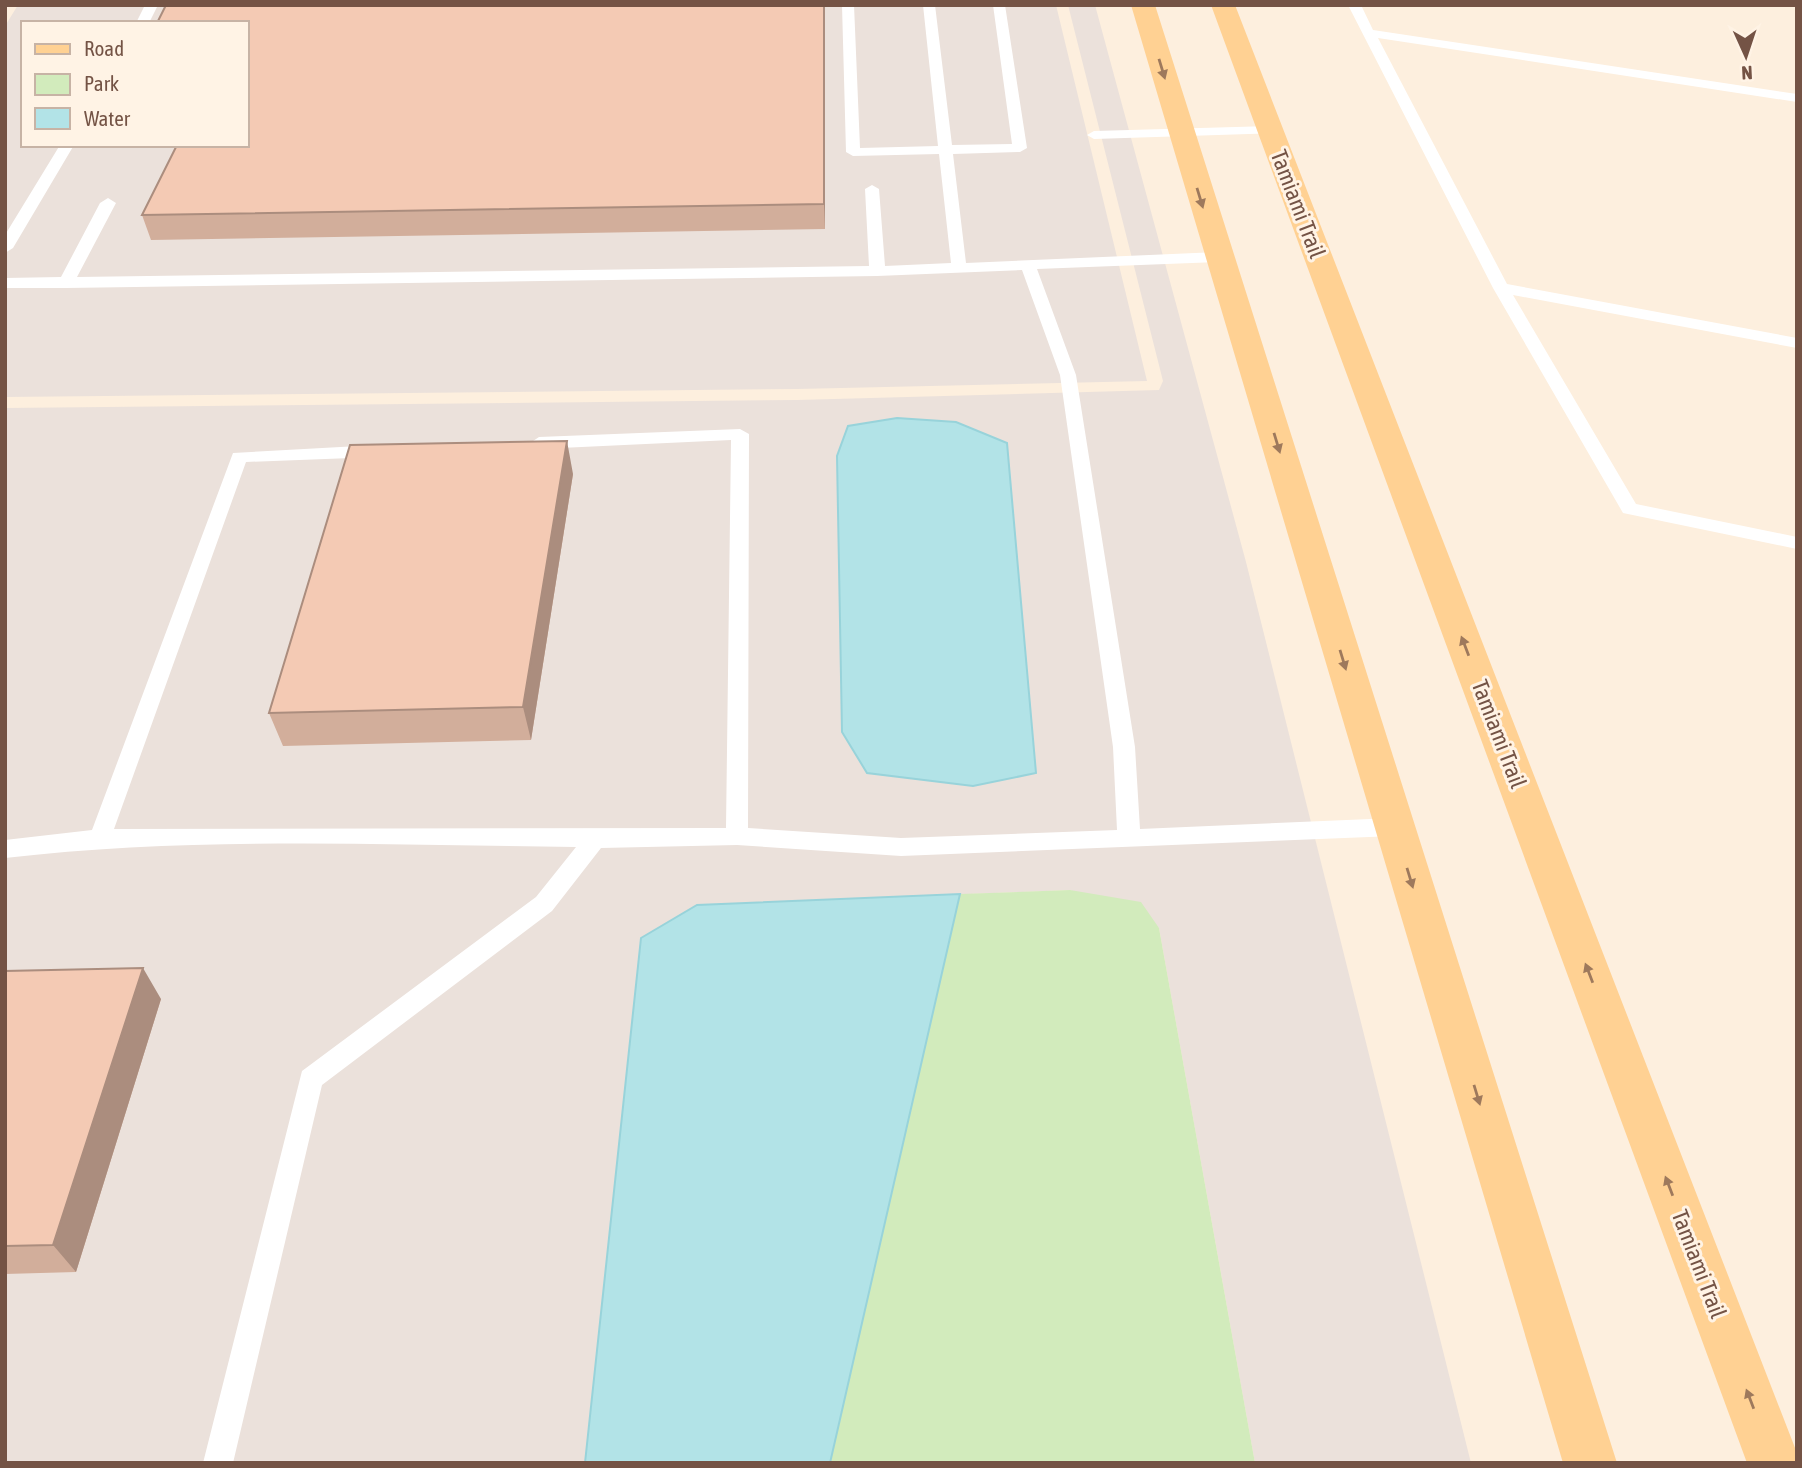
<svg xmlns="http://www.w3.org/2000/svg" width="1802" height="1468" font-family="'Asap Condensed',sans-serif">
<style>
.industrial{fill:#ebe1db;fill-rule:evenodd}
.green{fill:#d2ebbc}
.water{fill:#b2e3e7;stroke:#98d3da;stroke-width:2}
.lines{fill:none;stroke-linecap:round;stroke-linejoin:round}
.lane{fill:#fff;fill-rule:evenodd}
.primary{fill:#ffd193;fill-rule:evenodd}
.wall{fill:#d2ae9b}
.shaded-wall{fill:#ab8d7e}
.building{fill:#f4cab4;stroke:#ab8d7e;stroke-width:2}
.oneway{fill:#9e795c}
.labels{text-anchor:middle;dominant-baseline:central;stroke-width:6;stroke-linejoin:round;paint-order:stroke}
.street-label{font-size:23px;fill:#745345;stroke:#fff3e5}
</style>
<rect width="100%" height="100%" fill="#fdefde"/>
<path class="industrial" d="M18 5H1056L1147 381 797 389 5 397V26ZM23 23H247V145H23Z
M1068 5H1095L1246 562 1471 1463H1255L1159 928 1070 890 697 905 642 938 585 1463H5V408L797 400 1159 390 1163 381ZM897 418 868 773 842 732 837 456 848 426Z"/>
<path class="green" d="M1070 890 1141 902 1159 928 1255 1463H830L960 894Z"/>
<path class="water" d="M897 418 956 422 1007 443 1036 773 973 786 867 773 842 732 837 456 848 426Z
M960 894 830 1463H585L641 938 697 905Z"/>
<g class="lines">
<path class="lane" d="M145 5H158L149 23H136Z
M842 5H854L860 148 938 146 923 5H935L952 145 1012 144 993 5H1005L1027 148 1020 152 953 154 966 263 1218 252 1226 257 1218 262 1037 269 1076 375 1135 747 1140 829 1394 818 1402 821 1405 827 1402 833 1394 836 901 856 737 845 601 848 552 911 322 1085 233 1463H203L302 1071 536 897 576 847C386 845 194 836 5 858V840L92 830 233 453 377 445 386 451 377 457 246 462 114 829 726 828 731 440 539 449 530 443 539 437 740 429 749 434 748 828 901 838 1117 830 1113 747 1060 375 1022 270 877 276 66 288H5V278L61 277 100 203 108 198 116 203 77 277 869 266 865 189 872 185 879 189 885 266 951 263 939 154 853 156 846 152Z
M1348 5H1361L1373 30 1797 94V102L1378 38 1507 284 1797 338V348L1513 295 1636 504 1797 537V549L1623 513 1493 288Z
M1271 126 1278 130 1276 133 1094 139 1087 135 1094 131Z
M60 145H74L13 248 5 253V235Z"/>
<path class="primary" d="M1131 5H1155L1617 1463H1563Z
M1211 5H1235L1797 1453V1463H1747Z"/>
</g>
<path class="wall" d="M166 5H825V229L151 240 142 215 247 23Z
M573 474 531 740 283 746 269 713Z
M5 971 161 999 76 1272 5 1274Z"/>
<path class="shaded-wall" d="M824 5H825V229L824 204Z
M567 441 573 474 531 740 523 707Z
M143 968 161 999 76 1272 53 1245Z"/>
<path class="building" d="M166 5H824V204L142 215 177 145H247V23H157Z
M567 441 523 707 269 713 350 445Z
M143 968 53 1245 5 1246V971Z"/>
<defs><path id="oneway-solid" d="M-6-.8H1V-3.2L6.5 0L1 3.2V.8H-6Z" transform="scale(1.75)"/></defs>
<g class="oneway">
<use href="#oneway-solid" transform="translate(1162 69) rotate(73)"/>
<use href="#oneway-solid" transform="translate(1200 198) rotate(73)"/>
<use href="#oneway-solid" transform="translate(1277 443) rotate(73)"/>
<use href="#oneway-solid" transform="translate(1465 646) rotate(-111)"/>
<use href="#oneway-solid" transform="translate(1343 660) rotate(73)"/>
<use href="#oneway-solid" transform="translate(1410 878) rotate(73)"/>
<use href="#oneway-solid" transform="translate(1589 973) rotate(-111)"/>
<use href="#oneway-solid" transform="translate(1477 1095) rotate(73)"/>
<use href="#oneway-solid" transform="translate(1669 1186) rotate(-111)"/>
<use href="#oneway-solid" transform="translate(1750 1399) rotate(-111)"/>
</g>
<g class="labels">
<g class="street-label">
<text transform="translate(1298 204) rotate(69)">Tamiami Trail</text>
<text transform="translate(1499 734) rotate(69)">Tamiami Trail</text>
<text transform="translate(1699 1264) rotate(69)">Tamiami Trail</text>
</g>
</g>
<rect width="1802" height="1468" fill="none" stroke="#745345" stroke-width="14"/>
<rect x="21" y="21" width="228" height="126" fill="#fff3e5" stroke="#c7b3a5" stroke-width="2"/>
<rect x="35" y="44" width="35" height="10" fill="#ffd193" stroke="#c7b3a5" stroke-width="2"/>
<text x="84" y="56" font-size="21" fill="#745345">Road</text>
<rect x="35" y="74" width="35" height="21" fill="#d2ebbc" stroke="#c7b3a5" stroke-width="2"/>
<text x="84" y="91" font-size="21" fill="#745345">Park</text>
<rect x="35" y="108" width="35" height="21" fill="#b2e3e7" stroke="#c7b3a5" stroke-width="2"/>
<text x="84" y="126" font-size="21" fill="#745345">Water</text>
<g transform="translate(1746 56) rotate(177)" stroke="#fff3e5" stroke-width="5" paint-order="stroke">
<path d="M0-5L12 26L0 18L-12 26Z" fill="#745345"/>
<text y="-10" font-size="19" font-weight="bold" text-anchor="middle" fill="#745345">N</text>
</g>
</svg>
